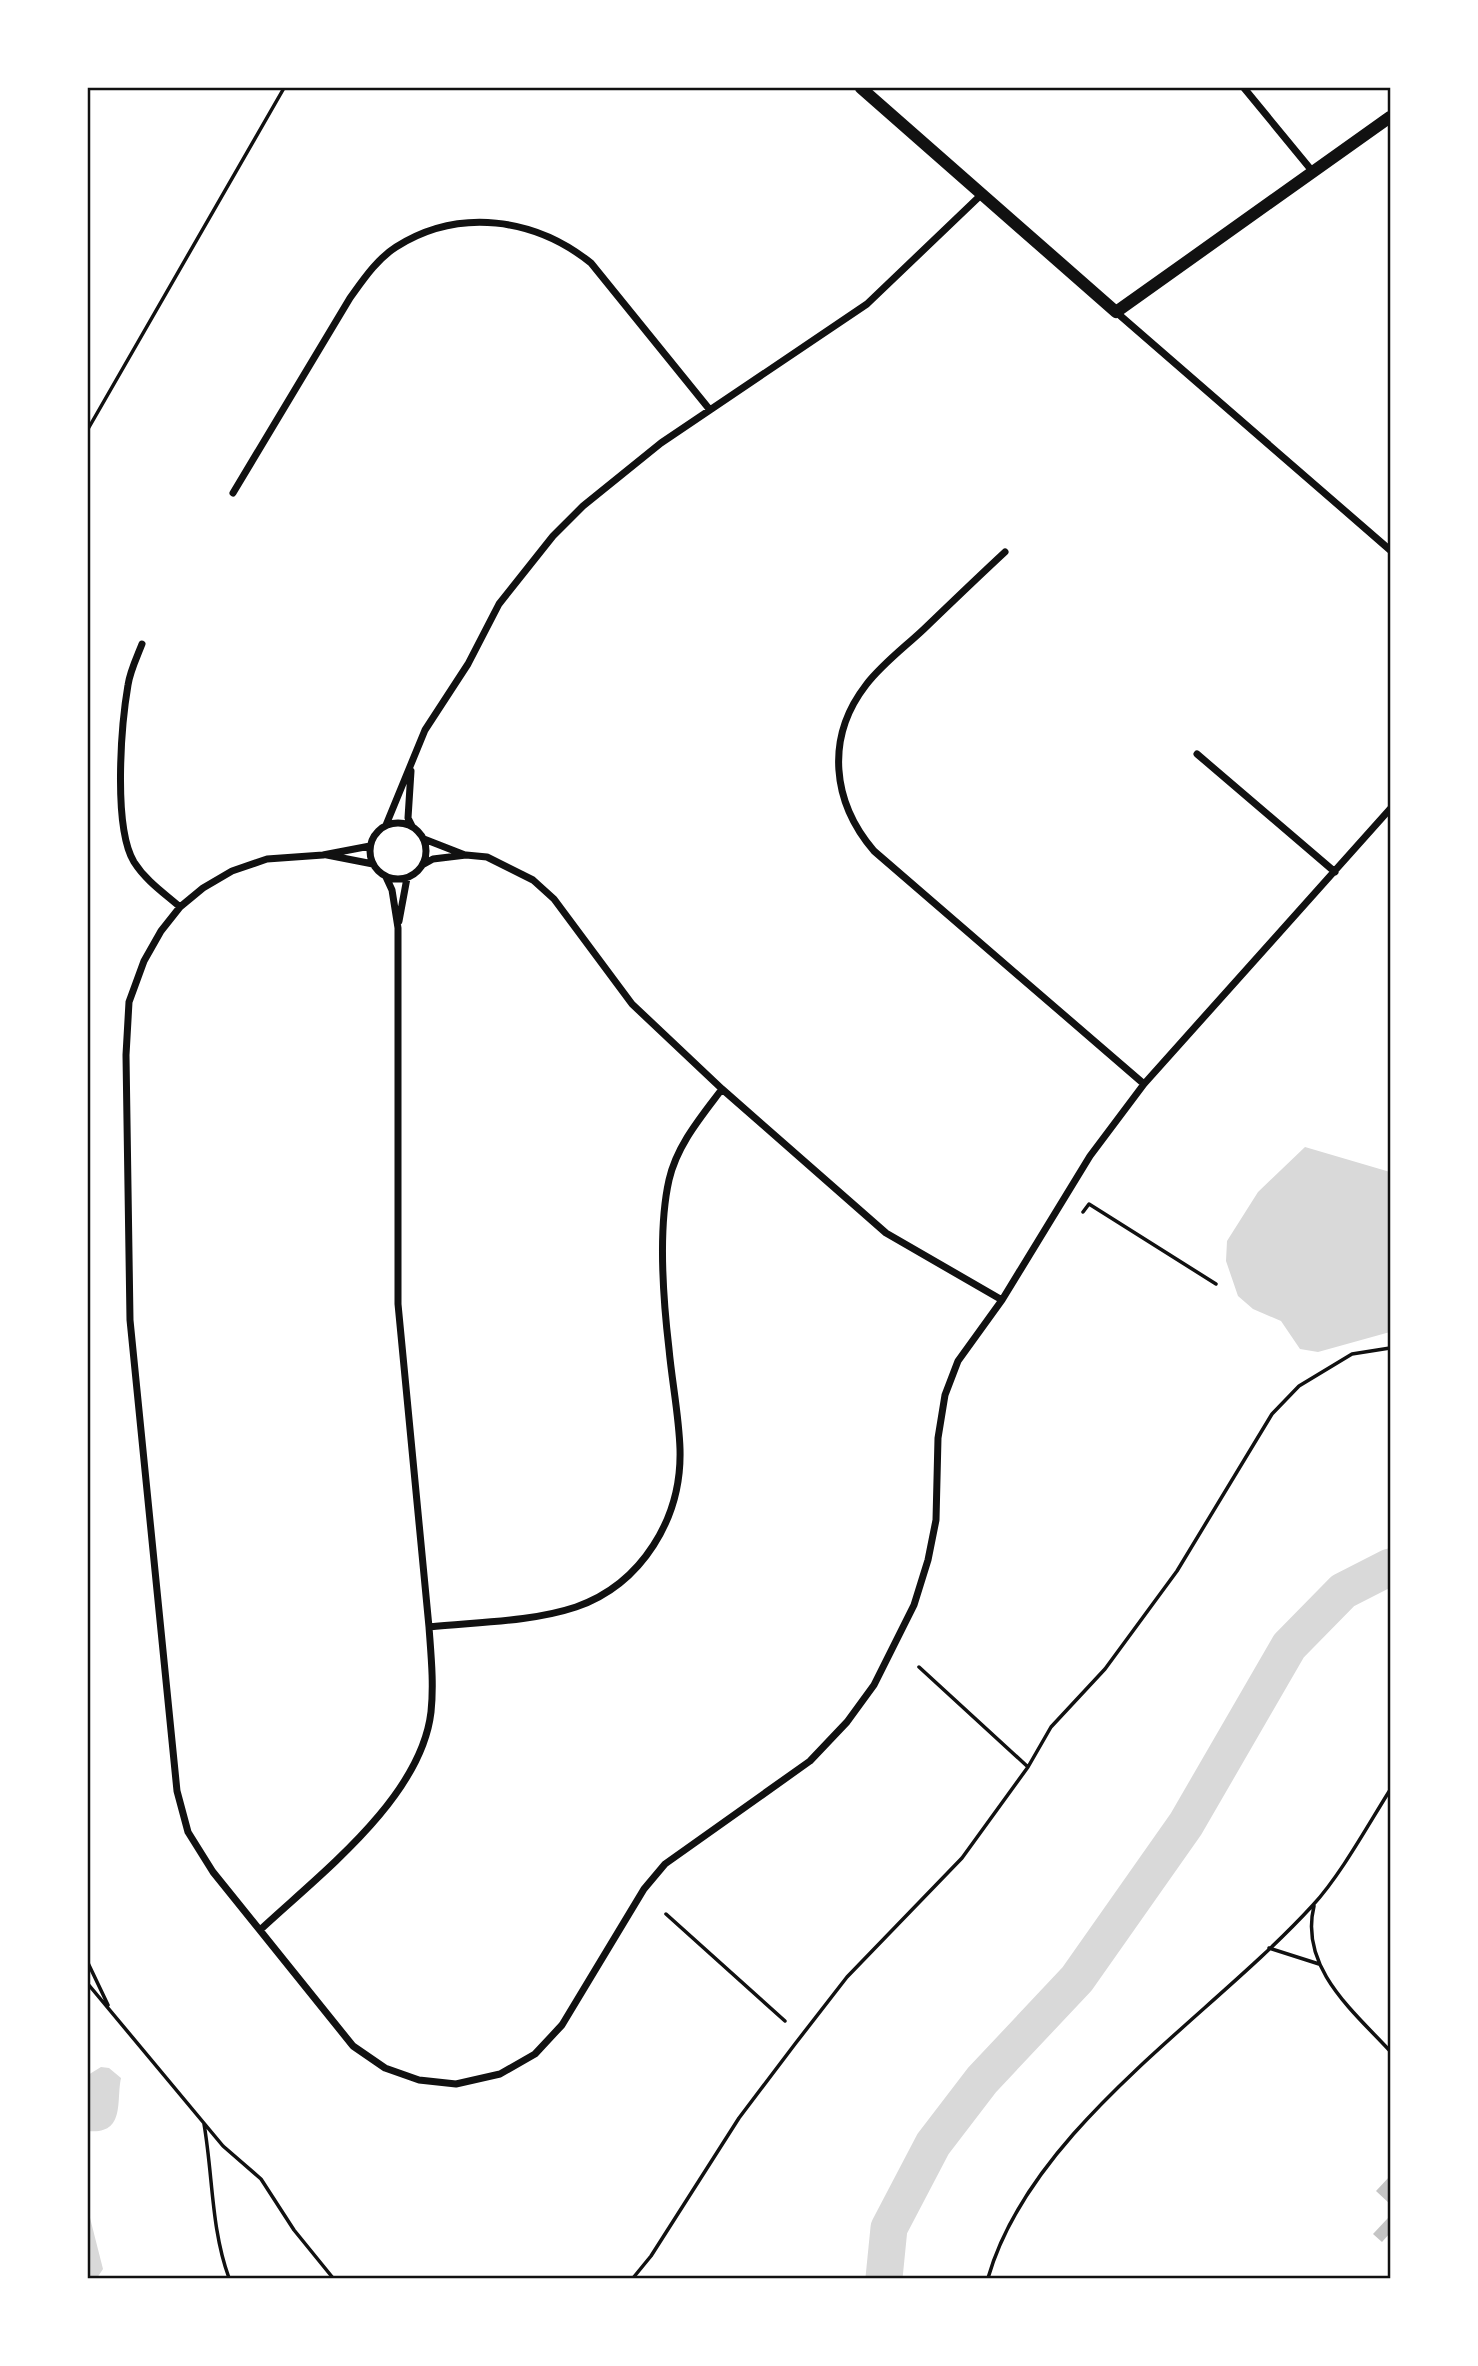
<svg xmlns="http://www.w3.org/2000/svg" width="1478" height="2366" font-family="Inter,sans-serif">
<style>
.water{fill:#d9d9d9}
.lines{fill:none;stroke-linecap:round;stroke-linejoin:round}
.river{stroke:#d9d9d9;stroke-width:37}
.building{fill:#c4c4c4}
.path{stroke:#111;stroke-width:3.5}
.minor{stroke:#111;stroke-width:7}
.tertiary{stroke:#111;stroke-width:12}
.neatline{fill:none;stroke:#111;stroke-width:2.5}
</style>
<rect width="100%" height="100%" fill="#fff"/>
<path class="water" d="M1305 1147 1390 1172V1332L1318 1352 1300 1349 1281 1321 1253 1309 1238 1296 1226 1261 1227 1241 1258 1192Z
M101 2067 109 2068 121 2078C116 2100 126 2135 88 2131V2075Z
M88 2210 103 2269 97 2278H88Z"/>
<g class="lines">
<path class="river" d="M884 2278 889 2228 933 2144 982 2080 1077 1979 1186 1824 1289 1646 1343 1591 1390 1567"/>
</g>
<path class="building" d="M1390 2176V2204L1376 2191Z
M1388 2218 1390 2233 1382 2242 1373 2234Z"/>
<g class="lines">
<path class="path" d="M88 429 284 88
M1083 1212 1089 1204 1216 1284
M919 1667 1028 1767
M1314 1906C1299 1967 1353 2011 1390 2051
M666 1914 785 2021
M1269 1948 1319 1964
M88 1963 108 2005
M88 1984 223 2146 261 2179 294 2230 333 2278
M204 2124C213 2176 211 2229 229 2278
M633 2278 651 2256 739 2118 795 2044 847 1977 962 1858 1028 1767 1051 1727 1105 1669 1177 1571 1272 1414 1299 1386 1352 1354 1390 1348
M988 2278C1031 2128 1210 2018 1313 1905 1340 1876 1368 1825 1390 1790"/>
<path class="minor" d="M1244 88 1313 172
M1116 312 1390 550
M233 493 350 298C363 280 377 259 396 247 459 207 535 218 591 263L710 410
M1005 552C978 577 951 603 924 629 905 647 882 664 866 685 825 738 832 802 874 851L1144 1084
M142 644C137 657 130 671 128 685 121 726 113 827 134 862 146 881 164 893 180 907
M1197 754 1335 872
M411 771 408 818 412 826
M370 851a28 28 0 1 1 56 0a28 28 0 1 1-56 0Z
M386 825 425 730 468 664 499 604 553 536 583 506 661 443 867 304 982 194
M424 839 465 855
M370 846 323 855 267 859 232 871 203 888 180 907 161 931 144 961 129 1002 126 1055 130 1320 177 1791 188 1832 213 1872 353 2046 385 2068 419 2080 456 2084 500 2074 535 2054 562 2025 644 1889 665 1864 810 1761 847 1722 874 1685 914 1605 928 1560 936 1520 938 1438 945 1395 958 1361 1002 1300 1090 1156 1144 1084 1390 809
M327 855 373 864
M424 864 433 859 466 855 487 857 533 880 554 899 632 1004 722 1089 886 1233 1002 1300
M399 921 407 878
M429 1627C477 1622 531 1622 576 1607 642 1584 682 1518 680 1449 679 1416 672 1382 669 1349 663 1298 658 1229 669 1180 677 1145 701 1117 722 1089
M260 1930C320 1874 421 1798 431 1712 434 1684 431 1655 429 1627L398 1304V928L392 890 386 877"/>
<path class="tertiary" d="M861 88 1116 312 1390 117"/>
</g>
<rect width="1478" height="2366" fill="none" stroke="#ffffff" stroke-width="178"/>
<rect x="89" y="89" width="1300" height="2188" class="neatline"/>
</svg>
